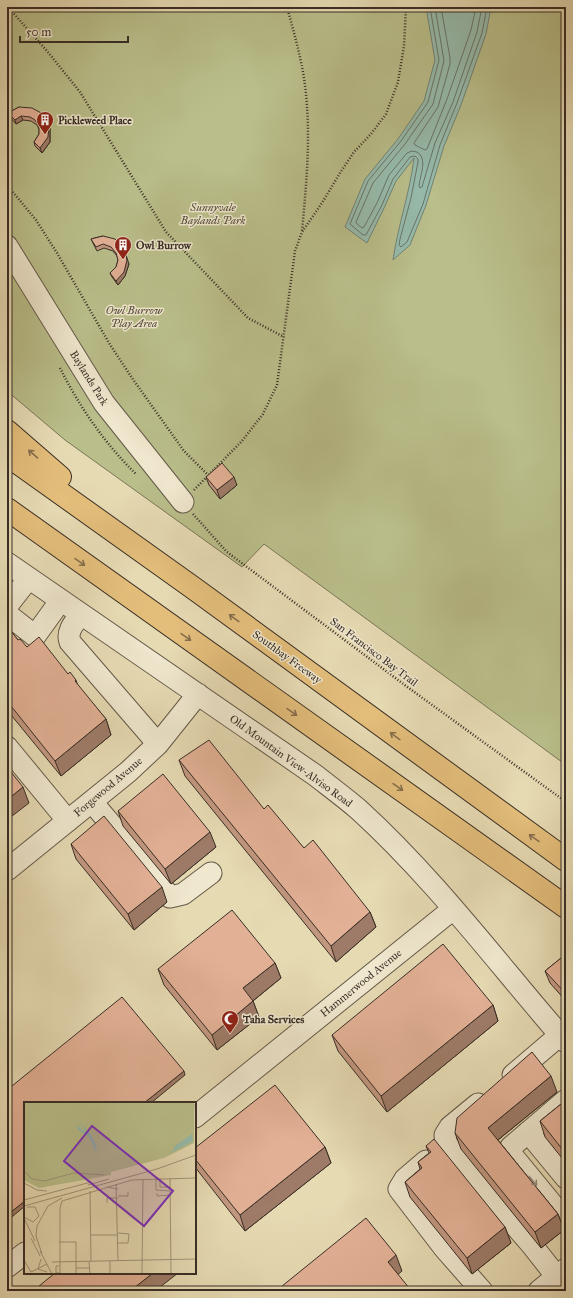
<svg xmlns="http://www.w3.org/2000/svg" width="573" height="1298" font-family="'IM FELL Great Primer',serif">
<style>
.green{fill:#b9be8a;stroke:#797658}
.water{fill:#96bbac;stroke:#718376}
.lines{fill:none;stroke-linecap:round;stroke-linejoin:round}
.shore{stroke:#687469;stroke-width:1}
.minor-casing{stroke:#645949;stroke-width:23}
.highway-casing{stroke:#392e26;stroke-width:24}
.path{stroke:#392e26;stroke-width:2.5;stroke-dasharray:1 2;stroke-linecap:butt}
.minor{stroke:#efe7ce;stroke-width:21}
.highway{stroke:#e3bd7a;stroke-width:22}
.wall{fill:#c29780;stroke:#392e26}
.shaded-wall{fill:#9e7b68;stroke:#392e26}
.building{fill:#e2b095;stroke:#392e26}
.oneway{stroke:#866e4c}
.oneway2{stroke:#948a7a}
.labels{text-anchor:middle;dominant-baseline:central;stroke-width:3;stroke-linejoin:round;paint-order:stroke}
.poi-label{font-size:11px;font-weight:bold;fill:#392e26;stroke:#efe7ce;text-anchor:start}
.park-label{font-size:11px;font-style:italic;fill:#534b3a;stroke:#efe7ce}
.street-label{font-size:11px;fill:#392e26;stroke:#efe7ce}
.inset-road{fill:none;stroke:#a1957b;stroke-width:1}
.view{fill:#7b2cbf;fill-opacity:0.15;stroke:#7b2cbf;stroke-width:2}
.inset-edge{fill:none;stroke:#392e26;stroke-width:2}
</style>
<rect width="100%" height="100%" fill="#e6dab3"/>
<filter id="stains"><feTurbulence type="fractalNoise" baseFrequency=".005" numOctaves="4"/><feColorMatrix values="0 0 0 0 .2 0 0 0 0 .09 0 0 0 0 .02 0 0 0 .5 -.17"/></filter>
<radialGradient id="worn" r=".72"><stop offset=".6" stop-color="#630" stop-opacity="0"/><stop offset="1" stop-color="#630" stop-opacity=".3"/></radialGradient>
<path class="green" d="M7 7H566V765L264 544 242 567 65 440 7 391Z"/>
<path class="water" d="M426 7H451V9L453 7H491L486 34 461 105 444 146 426 205 410 245 393 260C398 225 410 192 414 158L396 181 385 206 367 243 345 227 365 179 398 139 424 101 435 60Z"/>
<g class="lines">
<path class="shore" d="M430 7 439 60 428 102 401 141 368 181 350 224 363 235H366L382 205 393 179 410 157 415 156 418 159V162L411 198 400 239 399 245 401 247 407 242 423 204 440 145 457 103 482 33 487 7
M435 7 444 61 433 104 405 144 373 183 356 222 357 224 362 228 364 227 377 203 389 175 407 153 412 151 417 152C428 159 420 175 419 186L420 188 422 187 435 143 453 102 477 32 482 7
M441 7 450 58V64L438 107 414 143 415 145 425 150 427 149 447 99 471 30 476 7"/>
<defs>
<path id="minor" d="M7 246 104 403 183 502
M7 563 315 775C329 786 344 797 358 809 435 879 498 964 566 1042
M7 606 29 578
M7 614 35 636 61 600
M81 614C75 622 66 631 70 642L158 744
M7 747 68 821
M92 802 131 848 170 897 183 894 211 873
M7 870 128 772 158 744 198 694
M513 1075 560 1035
M566 1100 511 1147 509 1150 511 1154 566 1221
M478 1104 450 1127 445 1135 446 1143 470 1174 531 1244 557 1277
M195 1117 453 909
M528 1132 566 1178
M426 1161 405 1179 399 1189 445 1249 482 1291
M7 1267 25 1253
M539 1291 566 1269"/>
<path id="highway" d="M7 431 60 477
M7 455 192 587 566 860
M7 509 566 907"/>
</defs>
<use href="#minor" class="minor-casing"/>
<use href="#highway" class="highway-casing"/>
<path class="path" d="M8 7 47 51 80 92 166 232 248 318 284 337
M287 7C293 29 299 50 303 72 312 125 307 178 302 231
M7 185 36 220 57 253 109 343 132 378 184 451 208 475
M60 368C79 406 105 444 136 474
M194 490 242 441 263 414 277 385 295 251 302 232 322 203 340 173 354 152 371 134 386 114 398 82 404 46 406 7
M193 514 227 552 406 686 566 802"/>
<use href="#minor" class="minor"/>
<use href="#highway" class="highway"/>
</g>
<path class="wall" d="M19 107 49 125 50 129V142L42 153 35 146 34 142 39 134V129L37 125 31 121 23 120 16 124 10 117 8 113Z
M103 236 129 264 125 276 118 285 112 277 110 273 116 267 118 260 117 256 113 251 104 248 97 251 91 239Z
M206 477 237 485 220 499 209 485Z
M7 626 18 640 27 647 68 674 76 680 78 686 106 719 111 735 61 776 7 710Z
M179 760 264 809 304 848 370 912 376 927 336 962 185 776Z
M118 811 216 847 171 884 123 826Z
M71 844 167 902 134 930 76 859Z
M566 954V1001L550 983 545 971Z
M275 963 281 978 253 1001 259 1017 217 1050 164 985 158 969Z
M493 1005 498 1021 387 1112 338 1051 332 1035Z
M557 1092 498 1140 558 1214 564 1230 541 1248 461 1149 455 1133Z
M566 1100V1163L545 1137 540 1121Z
M426 1146 505 1227 511 1243 472 1274 410 1197 405 1182 420 1169 418 1162 429 1153Z
M325 1147 331 1163 245 1231 195 1167V1148Z"/>
<path class="shaded-wall" d="M21 116 23 120 16 124 15 120Z
M49 125 50 129V142L42 153 40 148Z
M124 249 129 264 125 276 118 285 116 281Z
M234 477 237 485 220 499 217 490Z
M106 719 111 735 61 776 55 761Z
M23 787 29 803 7 820V800Z
M210 832 216 847 171 884 165 869Z
M162 887 167 902 134 930 128 914Z
M370 912 376 927 336 962 331 946Z
M275 963 281 978 249 1004 243 988Z
M253 1001 259 1017 217 1050 212 1035Z
M493 1005 498 1021 387 1112 381 1096Z
M184 1071 185 1075 151 1103H144Z
M551 1076 557 1092 494 1143 488 1128Z
M325 1147 331 1163 245 1231 240 1215Z
M25 1201V1206L7 1221V1215Z
M558 1214 564 1230 541 1248 535 1232Z
M505 1227 511 1243 472 1274 467 1258Z
M396 1255 402 1271 394 1278 388 1262Z
M153 1273H178L155 1291H130Z"/>
<path class="building" d="M19 107 32 108 43 114 49 125 48 137 40 148 34 142 39 134V127L35 120 30 117 21 116 15 120 8 113Z
M103 236 115 239 124 249 127 260 124 272 116 281 110 273 116 267 118 260 116 253 111 247 103 244 96 247 91 239Z
M222 463 234 477 217 490 206 477Z
M7 626 18 640 20 639 27 647 39 637 68 674 70 672 76 680 75 681 106 719 55 761 7 701Z
M209 740 264 809 268 805 304 848 313 840 370 912 331 946 179 760Z
M7 767 23 787 7 800Z
M163 774 210 832 165 869 118 811Z
M104 816 162 887 128 914 71 844Z
M232 910 275 963 243 988 253 1001 212 1035 158 969Z
M443 944 493 1005 381 1096 332 1035Z
M566 954V994L545 971Z
M122 997 184 1071 144 1103H25V1201L7 1215V1090Z
M532 1052 551 1076 488 1128 558 1214 535 1232 455 1133 457 1118Z
M275 1085 325 1147 240 1215 195 1159V1148Z
M566 1100V1154L540 1121Z
M434 1139 505 1227 467 1258 405 1182 422 1168 418 1162 431 1152 426 1146Z
M366 1218 396 1255 388 1262 410 1289 407 1291H276Z
M55 1273H153L130 1291H33Z"/>
<defs><path id="oneway-shaft" d="M-6 0H5M1.5-3L5.5 0L1.5 3" fill="none" stroke-width="1.6" stroke-linecap="round" stroke-linejoin="round"/></defs>
<g class="oneway">
<use href="#oneway-shaft" transform="translate(33 454) rotate(-139)"/>
<use href="#oneway-shaft" transform="translate(80 562) rotate(35)"/>
<use href="#oneway-shaft" transform="translate(234 618) rotate(-144)"/>
<use href="#oneway-shaft" transform="translate(186 637) rotate(35)"/>
<use href="#oneway-shaft" transform="translate(292 712) rotate(35)"/>
<use href="#oneway-shaft" transform="translate(395 736) rotate(-144)"/>
<use href="#oneway-shaft" transform="translate(398 787) rotate(35)"/>
<use href="#oneway-shaft" transform="translate(534 838) rotate(-145)"/>
</g>
<use class="oneway2" href="#oneway-shaft" transform="translate(533 1181) rotate(50)"/>
<defs>
<symbol id="building-pin" viewBox="-11 -11 22 30"><path d="M0 17L-7.5 6A9.5 9.5 0 1 1 7.5 6Z" fill="#8f2418" stroke="#efe7ce"/><path d="M-4-6H4V6H1V3H-1V6H-4ZM-2.5-4.3h1.7v1.8h-1.7ZM.8-4.3h1.7v1.8H.8ZM-2.5-1h1.7V.8h-1.7ZM.8-1h1.7V.8H.8Z" fill="#fff"/></symbol>
<symbol id="mosque-pin" viewBox="-11 -11 22 30"><path d="M0 17L-7.5 6A9.5 9.5 0 1 1 7.5 6Z" fill="#8f2418" stroke="#efe7ce"/><path d="M3.5-4.9A6 6 0 1 0 3.5 4.9A5 5 0 1 1 3.5-4.9Z" fill="#fff"/></symbol>
</defs>
<g fill-rule="evenodd">
<use href="#building-pin" x="35" y="110" width="20" height="27"/>
<use href="#building-pin" x="113" y="235" width="20" height="27"/>
<use href="#mosque-pin" x="220" y="1009" width="20" height="27"/>
</g>
<g class="labels">
<g class="poi-label">
<text x="58" y="120">Pickleweed Place</text>
<text x="136" y="245">Owl Burrow</text>
<text x="243" y="1019">Taha Services</text>
</g>
<g class="park-label">
<text x="213" y="207">Sunnyvale<tspan x="213" dy="13">Baylands Park</tspan></text>
<text x="134" y="310">Owl Burrow<tspan x="134" dy="13">Play Area</tspan></text>
</g>
<g class="street-label">
<text transform="translate(89 378) rotate(58)">Baylands Park</text>
<text transform="translate(374 652) rotate(37)">San Francisco Bay Trail</text>
<text transform="translate(287 657) rotate(36)">Southbay Freeway</text>
<text transform="translate(291 761) rotate(36)">Old Mountain View-Alviso Road</text>
<text transform="translate(108 787) rotate(-40)">Forgewood Avenue</text>
<text transform="translate(361 983) rotate(-39)">Hammerwood Avenue</text>
</g>
</g>
<g transform="translate(24 1102)">
<rect width="172" height="172" fill="#e6dab3"/>
<path d="M0 0H170V41L140 56 87 70V73L15 86 0 78Z" fill="#b9be8a"/>
<path d="M53 18 66 31 75 48 71 42 73 49H71L65 35 54 28 52 23 63 31ZM168 32 169 39 147 51 152 43Z" fill="#96bbac"/>
<path class="inset-road" d="M171 2 172 17M0 69 8 77 20 79 50 71 80 73M132 76V88L146 89M136 76V85H146M146 76 147 172M0 81 13 88 23 89M92 82 94 159M64 83 85 77M82 85 94 87M66 89 67 159M133 91V94L146 93M94 94H104V90M0 98 67 80M83 101V96H94M0 104 133 67 172 53M0 115 9 120 15 114 11 105H3M0 116 11 139M67 133H94M7 136 16 154M35 140H52V172M94 141H104L105 132 94 131M16 149 28 172M18 152 12 134 13 124 24 104 38 96M17 157 14 167 23 170M0 158 7 170 23 162M86 159V172M28 160 172 157V167M35 164H32V171H36M52 166H66M36 172V106L38 99 108 78 172 76M64 172H66L65 159M118 172 119 77"/>
<path class="view" d="M68 24 149 89 120 124 40 59Z"/>
<rect width="172" height="172" class="inset-edge"/>
</g>
<rect width="573" height="1298" fill="none" stroke="#e6dab3" stroke-width="24"/>
<rect x="8" y="8" width="557" height="1282" fill="none" stroke="#392e26" stroke-width="2"/>
<rect x="12" y="12" width="549" height="1274" fill="none" stroke="#392e26"/>
<path d="M20 36v6h108v-6" fill="none" stroke="#392e26" stroke-width="2"/>
<text x="26" y="36" font-size="12" fill="#392e26" stroke="#efe7ce" stroke-width="3" paint-order="stroke">50 m</text>
<rect width="100%" height="100%" filter="url(#stains)"/>
<rect width="100%" height="100%" fill="url(#worn)"/>
</svg>
